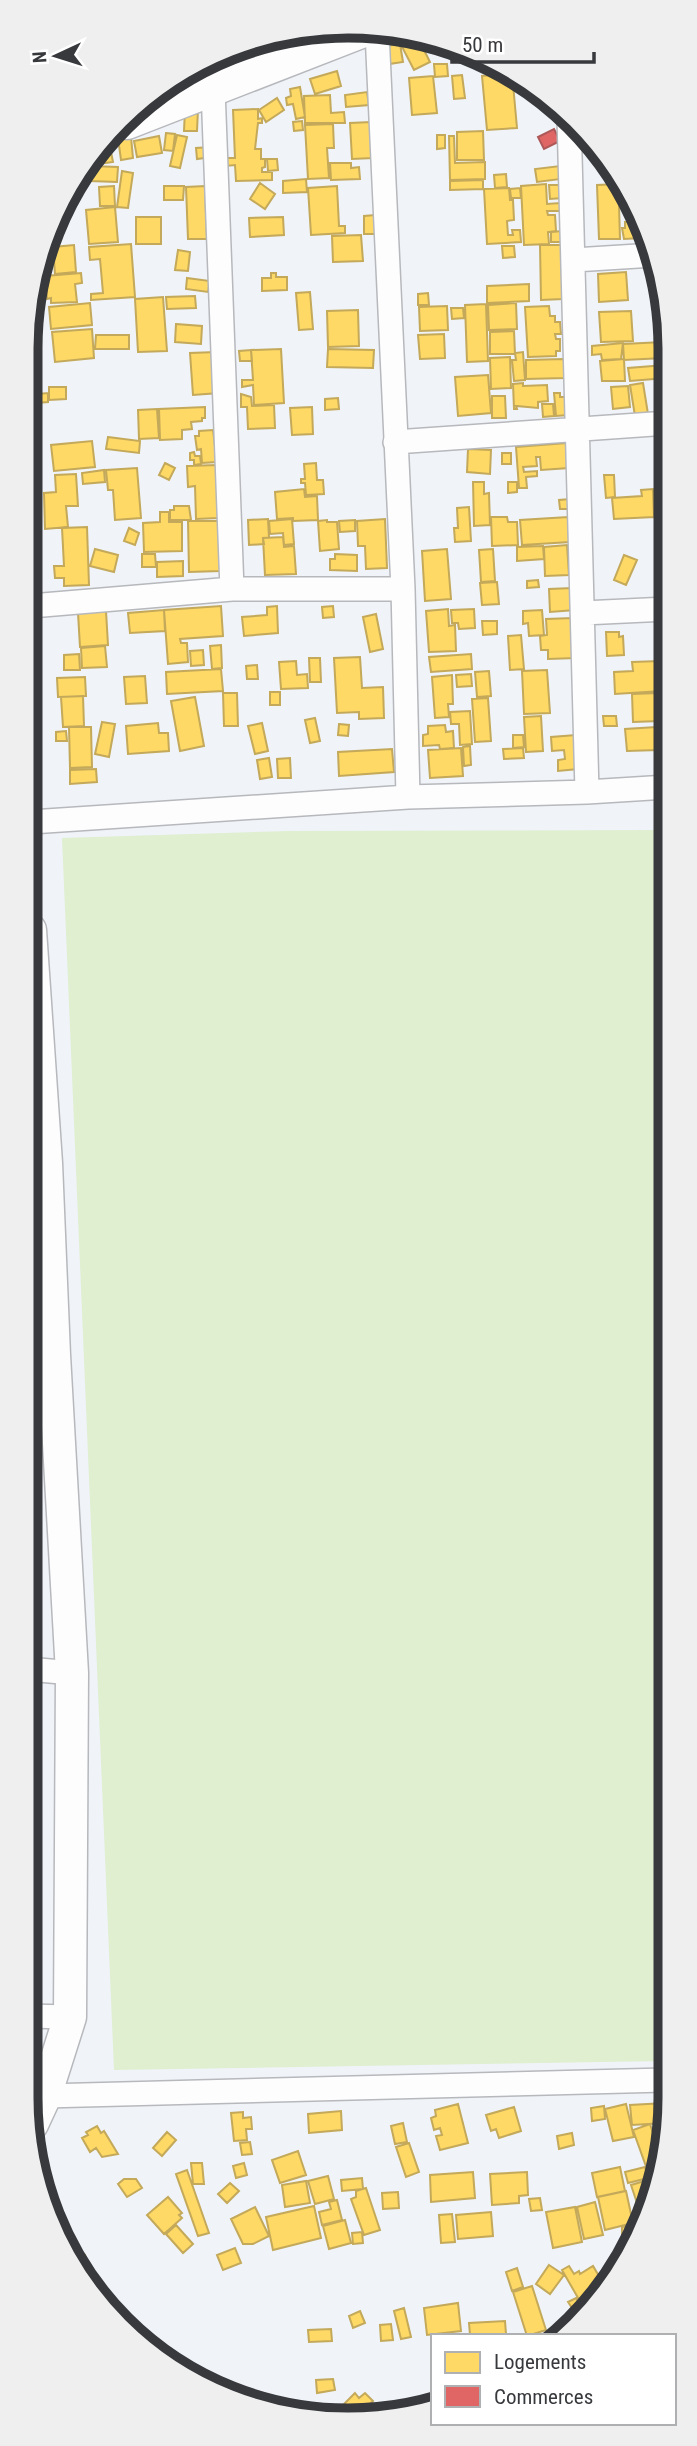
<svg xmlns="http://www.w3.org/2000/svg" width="697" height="2446" font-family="'Roboto Condensed',sans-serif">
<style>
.green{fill:#dfefd0}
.homes{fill:#ffd966;stroke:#c3a959;stroke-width:2}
.shops{fill:#e06666;stroke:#ad5859;stroke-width:2}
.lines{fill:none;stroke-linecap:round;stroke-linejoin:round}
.street-casing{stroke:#b6b8bc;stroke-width:26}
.secondary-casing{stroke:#b6b8bc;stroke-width:35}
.street{stroke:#fdfdfe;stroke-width:23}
.secondary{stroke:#fdfdfe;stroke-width:32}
.rim{fill:none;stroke:#37393c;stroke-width:9}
</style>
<rect width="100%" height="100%" fill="#f0f3f8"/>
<path class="green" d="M667 830 665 2061 114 2070 62 838 288 831Z"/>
<path class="homes" d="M411 33 416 34 430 62 414 70 398 39Z
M280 35 283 43 244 59 241 51Z
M400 44 403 62 389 64 386 46Z
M434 64H447L448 76 435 77Z
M337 71 341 86 315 94 310 79Z
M512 73 517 128 487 130 482 76Z
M462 75 465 98 454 99 452 76Z
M433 76 437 113 412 115 409 78Z
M300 87 305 117 296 119 293 104 287 105 286 98 291 96 290 89Z
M367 92 369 105 346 107 345 95Z
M330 95 331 113 344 112 345 123H305L304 96Z
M277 98 284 110 266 122 259 110Z
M185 109H198L197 131H184Z
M258 109V119L262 118V123H258L255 149H261V159H265V167L262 168V172H272V180L236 181 235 165 226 166V158H235L233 110Z
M302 121 303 130 294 131 293 122Z
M371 122 373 158 352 159 350 123Z
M333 124 334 148H327L329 178 308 179 305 125Z
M483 131 484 160H457V132Z
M166 133 175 134 173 151 164 150Z
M177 135 187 137 180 168 170 166Z
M437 135H445V148L437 149Z
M159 136 162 153 137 157 134 141Z
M449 136H454L455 163 485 162V179L450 180Z
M131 137 133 158 121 160 118 138Z
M110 147 113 162 98 164 97 154 101 149Z
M211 147 212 157 197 159 196 148Z
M267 159H277L278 170 268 171Z
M330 163H351V168L359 167 360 179 331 180Z
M85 165 86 180 76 181 80 170Z
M90 166 118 167 117 182 90 181Z
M560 166 561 179 537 182 535 169Z
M122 171 133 173 128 208 117 207Z
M506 174 507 187 495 188 494 175Z
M306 179 307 192 283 193V181Z
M483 180V189L450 190V181Z
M75 182H79V199L68 200Z
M260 183 275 194 265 209 250 199Z
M546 184 547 204 560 203V211H547L548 215H555L556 231 548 232 549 244 524 245 521 186Z
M620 184 627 194V204L619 205 620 239H599L597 185Z
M549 185H562L563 198 550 199Z
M114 186 115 206H100L99 187Z
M164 186H184L183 200H164Z
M205 186 207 239H188L186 187Z
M337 186 339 226H345V233L311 235 308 188Z
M509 188 510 200H513L514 220 507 221 508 235H513L512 230H520L521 242 487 244 484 189Z
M520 188 521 198H511L510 189Z
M115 207 118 242 89 244 86 210Z
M375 215 376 234H364V216Z
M136 217H161V244H136Z
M283 217 284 235 250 237 249 218Z
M635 221 636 226H643V238L624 239 622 228H625V222Z
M563 231 564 242H551V232Z
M361 235 363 261 333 262 332 236Z
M131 244 135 297 91 300V294L103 293 100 259 90 260 89 247Z
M74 245 76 272 55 274 53 247Z
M540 245H562L563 299 541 300Z
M502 246H514L515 257 503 258Z
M178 250 190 252 188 271 175 270Z
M626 272 628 300 599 302 598 274Z
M81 273 82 283 75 284 77 302 51 303V298L47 299 45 276Z
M271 273H276V277H287V290L262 291V278H271Z
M187 278 210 281 208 292 186 289Z
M529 284V301L487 303V286Z
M310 292 313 329 299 330 296 293Z
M428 293 429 305H418V294Z
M195 296 196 308 167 309 166 297Z
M163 297 167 351 138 352 135 299Z
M90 303 92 325 51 329 49 307Z
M516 303 517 329 489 330 488 305Z
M486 304 488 361 467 362 465 305Z
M447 306 448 330 420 331 419 307Z
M549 306 550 316H555V322H560L561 334H555L556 339H560V351H556V356L528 357 525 307Z
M451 308H463L464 318 452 319Z
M358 310 359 346 328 347 327 311Z
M631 311 633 341 601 342 599 312Z
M176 324 202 326 201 344 175 342Z
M92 329 94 358 55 362 52 332Z
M514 331 515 354H490V332Z
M444 334 445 358 420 359 418 335Z
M96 335H129V349H95Z
M663 342 664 358 624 360 623 344Z
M623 343 621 359 602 360 601 354 592 355V346Z
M281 349 284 403 254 405 253 385 242 387V380H253L251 350Z
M328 349 374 350 373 368 327 367Z
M251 350 252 361H240L239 351Z
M216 352 219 393 193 395 190 353Z
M523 352 525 380 514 381 512 360H516L515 353Z
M510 357 511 388 491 389 490 358Z
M564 359 565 378 526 379V360Z
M624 359 625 381H602L600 361Z
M665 365 666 378 630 381 628 368Z
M488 375 491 413 458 416 455 377Z
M523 383V386L547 385 548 401 538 402V408L516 406 517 409H514L513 384Z
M643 383 648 414 635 416 630 385Z
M628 386 630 407 613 409 611 387Z
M49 387H66V399L49 400Z
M48 393V402L37 403V394Z
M554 393H560V397H567L568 415 556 416Z
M241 394 251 397 252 406 274 405 275 428 248 429 247 407H241Z
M492 396H505L506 418H492Z
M338 398 339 409 325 410V399Z
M542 404H553L554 416 543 417Z
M205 407V418H202V421L191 422 192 429 182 430V439L160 440 159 409Z
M312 407 313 434 292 435 290 408Z
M157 409 159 438 139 439 138 410Z
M213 430 217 462 202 463 201 449 197 450 195 436H199V431Z
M108 437 140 441 139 453 106 449Z
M668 439V452L662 453 660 440Z
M92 441 95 467 54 471 51 445Z
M567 443 569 468 541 470 540 457H536L537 466 523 467 524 472 537 471V476L526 477 527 488H519L516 447Z
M468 449 491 450 490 474 467 472Z
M194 452 195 456H200L201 464 194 465V460H190V453Z
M502 453H511V464H502Z
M165 463 175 468 169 480 159 475Z
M316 463 317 480H323L324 494 306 495 305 483H301V479H305L304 464Z
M217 465 218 518 196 519 195 486 188 487 187 466Z
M137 468 141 518 115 520 113 490H108L106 470Z
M104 470 105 482 83 484 82 473Z
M76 474 78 506H66L68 527 45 529 44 493 56 492 55 475Z
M604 475H614L615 497 606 498Z
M473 482H484V494L489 493 490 525 474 526Z
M508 482H517V492L508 493Z
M304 489 305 497 317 496 318 520 293 521V518L277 519 275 492Z
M653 489 654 517 614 519 612 498 642 496 641 490Z
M666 491 668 518 656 519 654 492Z
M570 499V509H560L559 500Z
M174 506H189L191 520H170V510H174Z
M469 507 471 541 455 542 454 528H458L457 508Z
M160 512H169V522H182V551L144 552 143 523 160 522Z
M491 517H507L508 522H517L518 545 492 546Z
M568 517 570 542 522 545 520 520Z
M268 519 269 538H263L264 544 249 545 248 520Z
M292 519 294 544 284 545 283 533 270 534 269 521Z
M385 519 387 568 366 569 365 546H358L357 521Z
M327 520V522H337L339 549 320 551 318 521Z
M355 520V531L340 532 339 521Z
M188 521H219L220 571 189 572Z
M87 527 89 585 64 586V578H55L54 566H64L62 528Z
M129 528 139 533 135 545 124 541Z
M283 537 284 547 294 546 296 574 265 575 263 538Z
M567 545 569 575 545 576 544 547Z
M543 546 544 559 517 561V547Z
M95 549 118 555 114 572 90 566Z
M447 549 451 599 425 601 422 551Z
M493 549 495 581 481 582 479 550Z
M665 551 667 562 659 563 657 552Z
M142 554H155L156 567H142Z
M335 554 357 555V571L330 570V559H335Z
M624 555 637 560 626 585 614 580Z
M183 561V576L157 577V562Z
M538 580 539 587 527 588V581Z
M497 582 499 604 482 605 480 583Z
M573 588 575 610 550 612 549 589Z
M221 606 223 636 180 639 181 643H187L188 662 168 664 164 610Z
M277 606 278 633 244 636 242 617 267 615V607Z
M333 606 334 617 323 618 322 607Z
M448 609 449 626 455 625 456 651 429 652 426 611Z
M474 609 475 628 459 629 458 623H452L451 610Z
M164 610 165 631 130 633 128 613Z
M542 610 544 635 529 636 528 623 523 624V611Z
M106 611 108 645 80 647 78 613Z
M376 614 383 649 370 652 363 617Z
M573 618 576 658 548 659V650H541L540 636 547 635 546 619Z
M482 621H497V634L483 635Z
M606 632H619V637L623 636 624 655 607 656Z
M521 635 524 669 510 670 508 636Z
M221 645 222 668 212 669 210 646Z
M105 646 107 667 82 668 81 648Z
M203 650 204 665 191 666 190 651Z
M79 654 80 670H64V655Z
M471 654 472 669 431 672 429 657Z
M360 657 362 688 383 687 384 718 359 719V712L337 713 334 658Z
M309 658H320L321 682H310Z
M296 661 297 675 307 674 308 688 281 689 279 662Z
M660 661 662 691 615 694 614 672 633 671 632 662Z
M257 665 258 679H247L246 666Z
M221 669 223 691 167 694 166 672Z
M547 670 550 713 524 714 522 671Z
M489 671 491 696 477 697 475 672Z
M471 674 472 686 457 687 456 675Z
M452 675 453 704H448L449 717 435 718 432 677Z
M145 676 147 703 126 704 124 677Z
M85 677 86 696 58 697 57 678Z
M270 692H280V705H270Z
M223 693H237L238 726H224Z
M659 693 660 721 633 722 632 694Z
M83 696 84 726 63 727 61 697Z
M195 697 204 746 180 751 171 701Z
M488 698 491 741 475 742 472 699Z
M659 707H667V775H663Z
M470 711 472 744 460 745 459 724H451L450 712Z
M541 716 543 751 526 752 524 717Z
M603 716H616L617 726H604Z
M315 718 320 741 310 743 305 720Z
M102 722 115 724 109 757 95 754Z
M158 723 159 733H168L169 751 128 754 126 726Z
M262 723 268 751 255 754 248 726Z
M339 724 349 725 348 736 338 735Z
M445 725 446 732 453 731 454 748 440 749 439 745 423 746V735L428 734V726Z
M69 727H91L92 767 70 768Z
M656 727 658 750 627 751 625 729Z
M66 731 67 741H56V732Z
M513 735H523L524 747 513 748Z
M576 735 578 769 558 771V760L565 759 564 750 552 751 551 737Z
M470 746 471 765 464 766 463 747Z
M461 748 463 776 430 778 428 750Z
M523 748 524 758 504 759 503 749Z
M392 749 394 772 339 776 338 752Z
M269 758 272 777 260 779 257 760Z
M290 758 291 778H278L277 759Z
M96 769 97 782 70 784V770Z
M665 2103V2123L632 2125 630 2105Z
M458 2104 468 2143 440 2150 436 2136 442 2135 440 2128 434 2130 431 2118 436 2116 435 2110Z
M626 2104 634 2137 613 2141 605 2109Z
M604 2106 605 2119 592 2121 591 2108Z
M514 2107 521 2131 499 2138 496 2129 491 2131 486 2115Z
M341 2111 342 2130 309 2133 308 2114Z
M243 2112V2118L251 2117 252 2129H246L247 2140 234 2141 231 2113Z
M403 2123 407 2142 395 2144 391 2126Z
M650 2124 663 2163 662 2167 648 2172 633 2130Z
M97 2126 101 2133 104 2131 118 2154 102 2157 96 2148 90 2152 82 2138 88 2135 86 2132Z
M167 2132 176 2140 162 2156 153 2148Z
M572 2133 574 2145 559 2149 557 2136Z
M250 2142 252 2154 242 2155 240 2143Z
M409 2143 419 2172 406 2177 396 2147Z
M298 2151 306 2175 280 2183 272 2160Z
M191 2163H202L204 2184H193Z
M244 2163 247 2175 236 2178 233 2166Z
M620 2167 625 2191 597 2197 592 2173Z
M645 2167 648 2178 628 2183 625 2172Z
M187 2170 209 2233 198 2236 176 2174Z
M473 2172 475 2198 431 2202 430 2175Z
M527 2172 528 2195 519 2196V2203L492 2205 490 2174Z
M328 2176 334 2199 315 2204 308 2181Z
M362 2178 363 2189 342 2191 341 2180Z
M124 2179H136L142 2188 127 2197 118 2184Z
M648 2180 652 2191 647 2202 638 2206 631 2185Z
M306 2181 310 2203 285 2207 282 2185Z
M230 2183 239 2191 227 2203 218 2194Z
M366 2188 380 2230 364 2235 351 2199 356 2197V2191Z
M626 2191 633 2223 605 2230 598 2197Z
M398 2192 399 2208 383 2209 382 2193Z
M168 2197 182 2213 179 2215 182 2218 164 2234 147 2215Z
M540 2198 542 2210 531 2211 529 2199Z
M337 2200 342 2220 322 2225 319 2212 331 2209 329 2202Z
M595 2202 603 2235 584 2239 577 2207Z
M314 2206 321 2238 273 2250 266 2217Z
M255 2207 269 2236 253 2244H243L231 2219Z
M575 2207 582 2242 553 2248 546 2212Z
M491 2212 493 2236 458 2239 456 2215Z
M452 2214 455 2242 441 2243 439 2215Z
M345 2220 351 2243 329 2249 323 2226Z
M638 2224 633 2237 622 2238V2227Z
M176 2225 193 2244 183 2253 166 2234Z
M362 2232 363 2243 353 2244 352 2233Z
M235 2248 241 2263 223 2270 217 2255Z
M85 2255 94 2282 90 2283 74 2258Z
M549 2265 564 2275 550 2294 536 2284Z
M569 2266 574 2274 579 2271 580 2274 593 2266 606 2288 585 2310 562 2270Z
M517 2268 523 2287 512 2291 506 2272Z
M532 2286 546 2330 527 2336 513 2292Z
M576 2298 581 2307 574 2311 568 2302Z
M458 2303 461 2331 427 2335 424 2308Z
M404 2308 411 2337 401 2339 394 2311Z
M360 2311 365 2323 353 2328 349 2316Z
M131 2316 147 2336 144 2339 122 2322Z
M505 2321 506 2334 470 2335 469 2323Z
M391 2324 393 2340 381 2341 380 2325Z
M331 2329 332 2341 309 2342 308 2330Z
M333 2379 335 2390 317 2393 316 2380Z
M355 2393 359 2398 365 2393 373 2401 358 2416 350 2417 341 2407Z"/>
<path class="shops" d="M426 38 446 46 431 51Z
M554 129 560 141 544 149 538 137Z"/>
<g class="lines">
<defs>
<path id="street" d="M377 32 403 589 408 797
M172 79 174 105
M213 89 232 589
M569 118 587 792
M574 260 654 255
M395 442 668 423
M31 606 232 589H403
M583 613 667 609
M31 822 408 797 587 792 667 787
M29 1356 54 1355
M28 1669 72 1673
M27 2016 70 2017
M45 2096 665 2080"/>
<path id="secondary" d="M127 123 361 32
M30 930 46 1163 54 1355 72 1673 70 2017 45 2096 32 2124"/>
</defs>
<use href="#street" class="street-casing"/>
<use href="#secondary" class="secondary-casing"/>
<use href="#street" class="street"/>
<use href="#secondary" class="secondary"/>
</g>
<path d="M0 0H697V2446H0ZM348 38H348A310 310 0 0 1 658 348V2098A310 310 0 0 1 348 2408H348A310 310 0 0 1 38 2098V348A310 310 0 0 1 348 38Z" fill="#efefef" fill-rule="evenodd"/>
<path class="rim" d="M348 38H348A310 310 0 0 1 658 348V2098A310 310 0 0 1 348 2408H348A310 310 0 0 1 38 2098V348A310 310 0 0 1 348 38Z"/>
<rect x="431" y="2334" width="245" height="91" fill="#ffffff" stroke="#afb0b1" stroke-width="2"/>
<rect x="445" y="2352" width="35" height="21" fill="#ffd966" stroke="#afb0b1" stroke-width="2"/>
<text x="494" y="2369" font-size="21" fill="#37393c">Logements</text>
<rect x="445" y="2386" width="35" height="21" fill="#e06666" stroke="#afb0b1" stroke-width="2"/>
<text x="494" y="2404" font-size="21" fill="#37393c">Commerces</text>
<g transform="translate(56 56) rotate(266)" stroke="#ffffff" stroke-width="5" paint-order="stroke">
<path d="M0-5L12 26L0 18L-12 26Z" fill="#37393c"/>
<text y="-10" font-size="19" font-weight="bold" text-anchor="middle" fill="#37393c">N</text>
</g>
<path d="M452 52v10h142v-10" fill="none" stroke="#37393c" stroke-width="3.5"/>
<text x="462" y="52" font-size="21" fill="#37393c" stroke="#ffffff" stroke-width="5" paint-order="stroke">50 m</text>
</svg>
